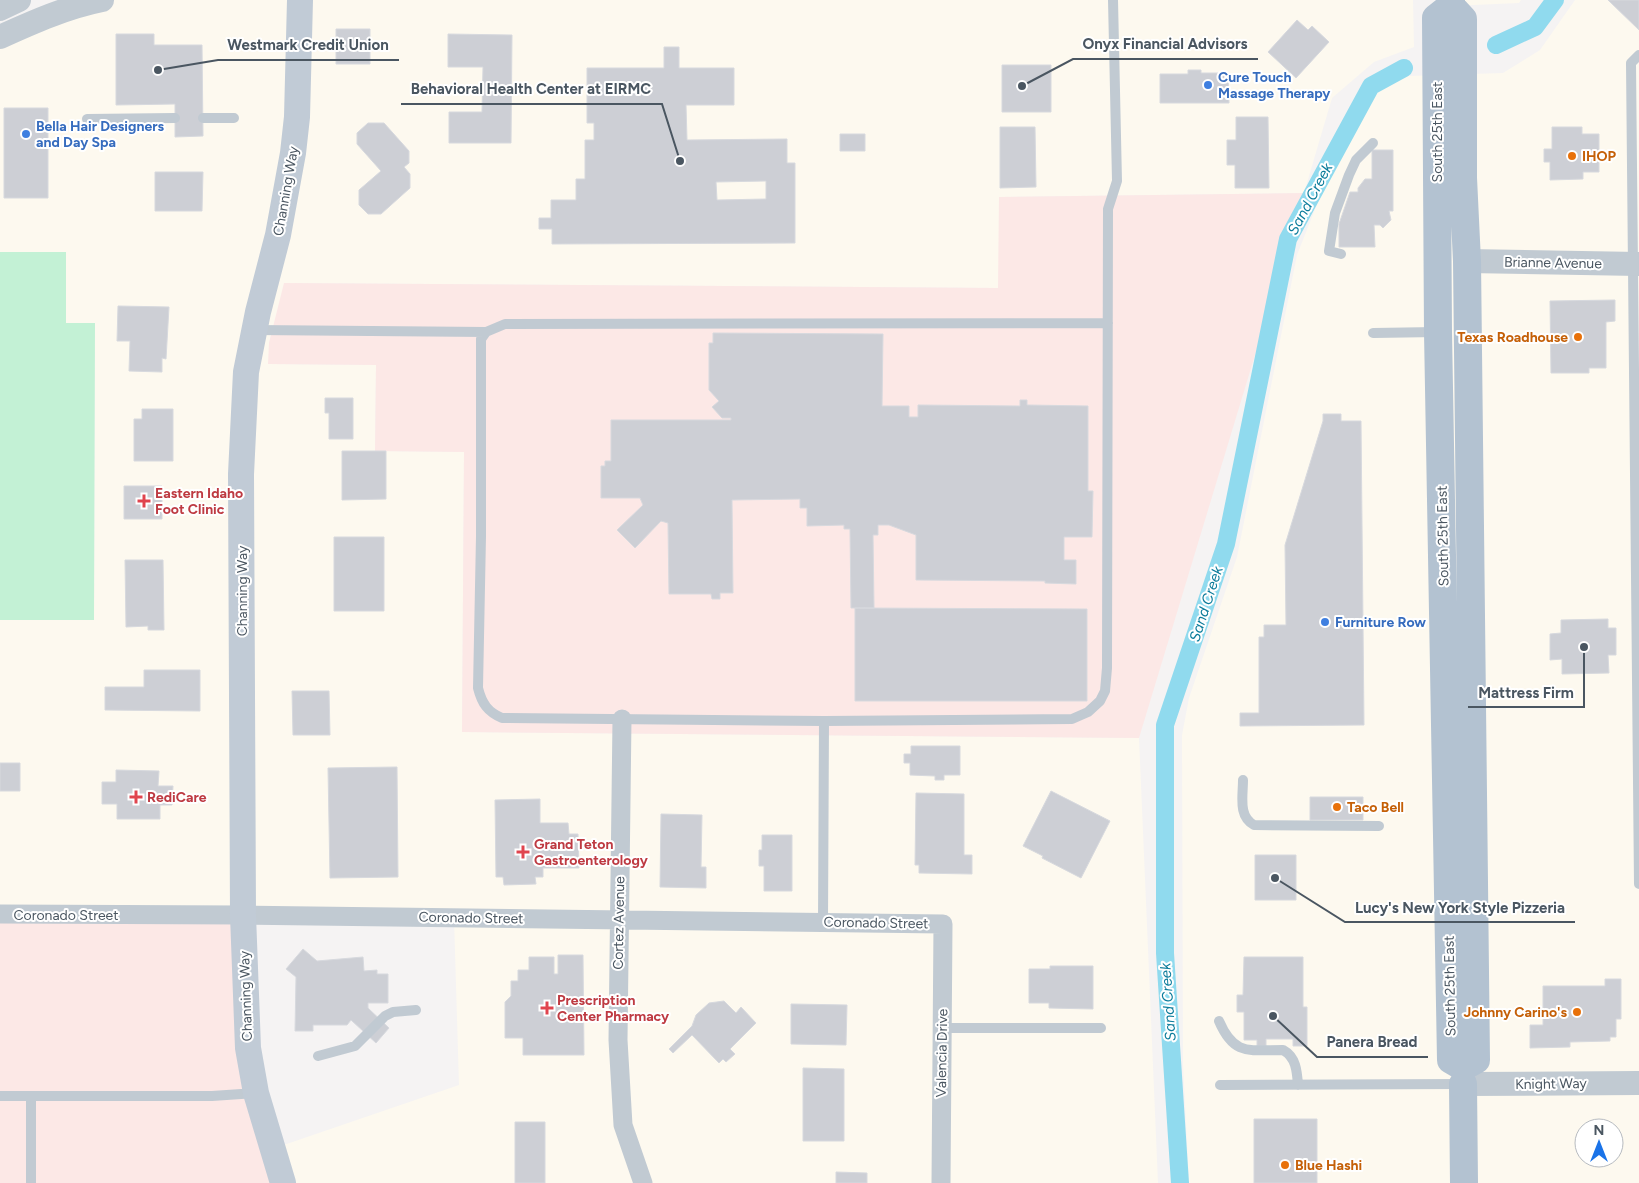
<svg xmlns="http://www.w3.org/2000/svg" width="1639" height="1183" font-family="Figtree,sans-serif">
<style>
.commercial{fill:#fdf9ef;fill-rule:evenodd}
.medical{fill:#fce8e6}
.green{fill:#c3f1d5}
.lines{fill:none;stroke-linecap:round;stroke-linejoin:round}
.canal{stroke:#90daee;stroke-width:18}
.building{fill:#cdcfd5;stroke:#d7d9de;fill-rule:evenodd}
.service{stroke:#c1cad2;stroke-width:10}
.minor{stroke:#c1cad2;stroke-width:19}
.tertiary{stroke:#c1cad2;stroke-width:24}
.secondary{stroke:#c1cbd6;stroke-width:26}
.primary{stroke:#b3c2d1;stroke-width:28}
.shop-dot{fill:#3f7fe0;stroke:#fff;stroke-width:2}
.food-dot{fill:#e8710a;stroke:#fff;stroke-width:2}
.health-dot{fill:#e0444e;stroke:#fff;stroke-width:2}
.labels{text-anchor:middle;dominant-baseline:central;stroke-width:4;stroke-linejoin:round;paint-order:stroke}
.shop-label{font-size:14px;font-weight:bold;fill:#366cbe;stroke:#fff;text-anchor:start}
.street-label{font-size:14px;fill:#4a5661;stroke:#fff}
.food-label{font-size:14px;font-weight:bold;fill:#c56008;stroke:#fff;text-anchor:start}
.health-label{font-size:14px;font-weight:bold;fill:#be3a42;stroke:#fff;text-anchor:start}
.water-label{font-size:15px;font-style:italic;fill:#0c7c9b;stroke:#fff}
.leader{fill:none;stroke:#4a5661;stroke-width:2}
.callout-dot{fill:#4a5661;stroke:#fff;stroke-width:2}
.callout-label{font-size:15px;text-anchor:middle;font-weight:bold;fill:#4a5661;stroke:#fff;stroke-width:4;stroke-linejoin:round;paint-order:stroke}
</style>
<rect width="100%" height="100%" fill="#f5f3f3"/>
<path class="commercial" d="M104 0H1413L1414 47 1374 62 1332 98 1304 193 999 197V288L285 283 269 343V364L376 365 375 451 464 452 462 732 1139 738 1158 1183H283L272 1149 459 1085 454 918 0 914V620H94L95 323H66V252H0V39Z
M1451 0H1521L1519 3 1451 6Z
M1575 0H1639V1183H1189L1183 1064 1182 735 1189 698 1237 557 1297 255 1323 189 1374 92 1409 76 1503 73 1540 50ZM1584 1128H1614V1158H1584Z"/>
<path class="medical" d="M1304 193 1139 738 462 732 464 452 375 451 376 365 268 364 269 343 284 283 998 288 999 197Z
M0 914 243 915 248 1048 283 1183H0Z"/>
<path class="green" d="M0 252H66V323H95L94 620H0Z"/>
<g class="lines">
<path class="canal" d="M1496 45 1535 27 1555 0
M1180 1183 1165 953V725L1226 544 1288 239 1371 86 1404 68"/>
</g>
<path class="building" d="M1608 0H1639V30Z
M1297 20 1308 30 1312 26 1329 42 1296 78 1268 52Z
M336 29H370V64H336Z
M116 34H154V45H202L203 136 175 137V104L116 105Z
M448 34 512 35 511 143H449V112H482L483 67H448Z
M664 47H679V68H734V105H686L687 140 787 139V163H795V243L552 244V229H539V218H551V200H576V179H585V140H594V123H587V68H664ZM766 181V199L717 200 716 182Z
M1002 65H1051V112H1002Z
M1188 70H1201V73H1228L1229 103H1160V74H1188Z
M4 108H48V198H4Z
M1236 117H1268L1269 188H1235V165H1227V140H1236Z
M368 123H384L409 151V163L404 167 410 174V188L381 214H368L359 205V190L381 171 357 144V133Z
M1000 127H1035L1036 187 1000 188Z
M1552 127H1582V134H1599V172H1583V179L1550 180V162H1544V149H1552Z
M840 134H865V151H840Z
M1372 150H1393V211H1389L1391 220 1383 228 1380 225H1374L1375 247H1339V224L1350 192H1358V188L1365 179H1372Z
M155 172H203L202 211H155Z
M1615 300V321L1606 322V368H1589V373H1551L1550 301Z
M118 306 169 307 166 359 162 358V372L129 371 130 341H117Z
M713 333 883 334 882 406H909V417H918V405L1020 406V400H1027V405L1088 406V491H1093L1092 537H1064V560H1076V584L1045 583V581L916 580V535L889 525H878V535H873L874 608H851L850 529H844V525L807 526V508H800V499L732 500 733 593H720V599H712L711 594H669L668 523 661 521 635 548 617 530 643 505 640 498H601V466H605V461H611V420H731V418H722L712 407 719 401 709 390V343H713Z
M325 398H353V439H329V413H325Z
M142 409H173V461H134V419H142Z
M1323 414H1341V421H1361L1364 725 1240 726V713H1259V637H1264V625H1286L1285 545 1323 421Z
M342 451H386V499L342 500Z
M124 486H162V519H124Z
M334 537H384V611H334Z
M125 560H163L164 630H148V626L126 627Z
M855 608 1087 609V701H855Z
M1608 619V628H1616V655H1608L1609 673 1562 674V659L1550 660V634L1561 633V620Z
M144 670H200V711L105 710V687H144Z
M292 691H329L330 735H293Z
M911 746H960V775H944V780H935V776L910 775V763H904V754H911Z
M0 763H20V791H0Z
M397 767 398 877 330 878 328 768Z
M116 770 159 771 158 786H173L172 805H160V819H117V804H102V782H116Z
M1051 791 1110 821 1081 878 1042 858 1043 856 1023 846Z
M916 793 964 794V855H972V874L919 873V865H915Z
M1310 797H1363V820H1310Z
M540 799V823H568L569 834H578L579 868H543V877H535L536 884 504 885 503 877H496L495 800Z
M661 814 702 815 701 867H706V888L660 887Z
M762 835H792V891H764V866H759V850H762Z
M1255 855H1296V900H1255Z
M303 949 317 961 363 957 364 971 377 970V974H388V1003H368V1008L389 1028 376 1043 351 1020 347 1025H313V1031H295L296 977 286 969Z
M558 955H583L584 1055H523V1038H505V1002L511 996V981H518V970H529V957H554V974H558Z
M1244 957H1303V1007H1307V1046H1293V1039H1266V1046H1257V1040H1244V1012H1237V995H1243Z
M1050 966H1093V1009L1049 1008V1003H1029V969H1050Z
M1605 979H1621V1019H1616V1037H1610V1041L1570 1042V1047L1530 1048V1025H1543V986H1605Z
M724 1001 736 1013 741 1007 756 1023 730 1049 735 1054 726 1062 723 1059 719 1063 692 1035 673 1053 669 1049 692 1026 696 1015 709 1003Z
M791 1004 847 1005 846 1045 791 1044Z
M803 1068 844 1069V1141H803Z
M1254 1119H1317V1183H1254Z
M515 1122H545V1183H515Z
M836 1172 867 1173V1183H836Z"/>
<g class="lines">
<path class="service" d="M1639 55 1631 63 1639 884
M203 118H234
M87 119 175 118
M1341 254 1329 251 1335 213 1349 175 1356 160 1373 143
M1108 323 505 324 486 332 481 339V536L478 688C482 704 488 712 502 718L824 721 1072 719 1088 712 1100 701 1105 691 1107 668 1108 209 1117 181 1113 0
M255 330 486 332
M1373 333 1437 332
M1243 780C1243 797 1238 816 1254 825L1379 826
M823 922 824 721
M1219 1021C1234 1056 1249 1050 1283 1050 1296 1057 1297 1071 1298 1085
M942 1028H1101
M318 1056 355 1046 385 1016 393 1012 416 1010
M1220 1085 1462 1084
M0 1096H212L256 1093
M31 1096V1183"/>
<path class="minor" d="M622 719 618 1040 623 1125 643 1183
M0 914 243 915 943 924 941 1183"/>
<path class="tertiary" d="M0 9 19 0
M0 37C33 22 67 7 102 0
M1467 261 1639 264
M1463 1084 1639 1083"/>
<path class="secondary" d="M283 1183 256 1093 248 1048 243 915 241 474 246 372 258 312 278 235 293 153 297 117 300 0"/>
<path class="primary" d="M1451 0V6L1463 19V178L1467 261 1476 1060 1463 1067 1451 1060 1438 332 1436 18 1451 6
M1463 1084 1464 1183"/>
</g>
<g class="shop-dot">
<circle cx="1208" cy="85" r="5"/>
<circle cx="26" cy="134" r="5"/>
<circle cx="1325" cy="622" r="5"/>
</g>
<g class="food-dot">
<circle cx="1572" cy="156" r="5"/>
<circle cx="1578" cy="337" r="5"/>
<circle cx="1337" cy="807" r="5"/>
<circle cx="1577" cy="1012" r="5"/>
<circle cx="1285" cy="1165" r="5"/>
</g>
<g class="health-dot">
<path d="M141.5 493.5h5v5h5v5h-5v5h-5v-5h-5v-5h5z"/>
<path d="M133.5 789.5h5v5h5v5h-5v5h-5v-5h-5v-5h5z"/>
<path d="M520.5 844.5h5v5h5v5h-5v5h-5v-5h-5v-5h5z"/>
<path d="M544.5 1000.5h5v5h5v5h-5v5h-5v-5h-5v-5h5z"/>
</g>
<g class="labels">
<g class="shop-label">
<text x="1218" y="77">Cure Touch<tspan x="1218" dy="16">Massage Therapy</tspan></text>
<text x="36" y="126">Bella Hair Designers<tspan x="36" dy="16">and Day Spa</tspan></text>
<text x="1335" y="622">Furniture Row</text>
</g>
<g class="street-label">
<text transform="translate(1437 132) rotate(-90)">South 25th East</text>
<text transform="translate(286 191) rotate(-80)">Channing Way</text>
<text transform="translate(1553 263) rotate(1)">Brianne Avenue</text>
<text transform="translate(1443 536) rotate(-91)">South 25th East</text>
<text transform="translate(242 591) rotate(-90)">Channing Way</text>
<text x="66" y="915">Coronado Street</text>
<text transform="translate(471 918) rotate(1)">Coronado Street</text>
<text transform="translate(619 923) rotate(-89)">Cortez Avenue</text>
<text transform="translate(876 923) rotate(1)">Coronado Street</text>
<text transform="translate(1450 986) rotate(-91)">South 25th East</text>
<text transform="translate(246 996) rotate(-92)">Channing Way</text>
<text transform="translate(942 1053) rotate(-89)">Valencia Drive</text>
<text transform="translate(1551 1084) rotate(-1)">Knight Way</text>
</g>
<g class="food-label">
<text x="1582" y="156">IHOP</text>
<text x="1568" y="337" text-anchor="end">Texas Roadhouse</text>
<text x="1347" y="807">Taco Bell</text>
<text x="1567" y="1012" text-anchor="end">Johnny Carino's</text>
<text x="1295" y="1165">Blue Hashi</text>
</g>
<g class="health-label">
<text x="155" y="493">Eastern Idaho<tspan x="155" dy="16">Foot Clinic</tspan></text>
<text x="147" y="797">RediCare</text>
<text x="534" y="844">Grand Teton<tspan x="534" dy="16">Gastroenterology</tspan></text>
<text x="557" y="1000">Prescription<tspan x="557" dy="16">Center Pharmacy</tspan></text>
</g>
<g class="water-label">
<text transform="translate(1310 199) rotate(-62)">Sand Creek</text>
<text transform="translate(1206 604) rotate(-72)">Sand Creek</text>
<text transform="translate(1168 1002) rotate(-94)">Sand Creek</text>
</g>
</g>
<path class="leader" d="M1022 86L1073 59H1258M158 70L218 60H399M680 161L662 104H401M1584 647L1584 707H1468M1275 878L1345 922H1575M1273 1016L1317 1057H1428"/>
<g class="callout-dot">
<circle cx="1022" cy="86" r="5"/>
<circle cx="158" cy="70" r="5"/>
<circle cx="680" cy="161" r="5"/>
<circle cx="1584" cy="647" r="5"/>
<circle cx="1275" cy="878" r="5"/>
<circle cx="1273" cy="1016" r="5"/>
</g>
<g class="callout-label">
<text x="1165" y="49">Onyx Financial Advisors</text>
<text x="308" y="50">Westmark Credit Union</text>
<text x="531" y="94">Behavioral Health Center at EIRMC</text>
<text x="1526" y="698">Mattress Firm</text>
<text x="1460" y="913">Lucy's New York Style Pizzeria</text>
<text x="1372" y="1047">Panera Bread</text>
</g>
<g transform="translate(1599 1143)"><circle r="24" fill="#ffffff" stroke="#b7bbc0"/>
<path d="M0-4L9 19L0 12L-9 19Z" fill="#1a73e8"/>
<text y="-8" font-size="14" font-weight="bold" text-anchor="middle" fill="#4a5661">N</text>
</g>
</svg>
